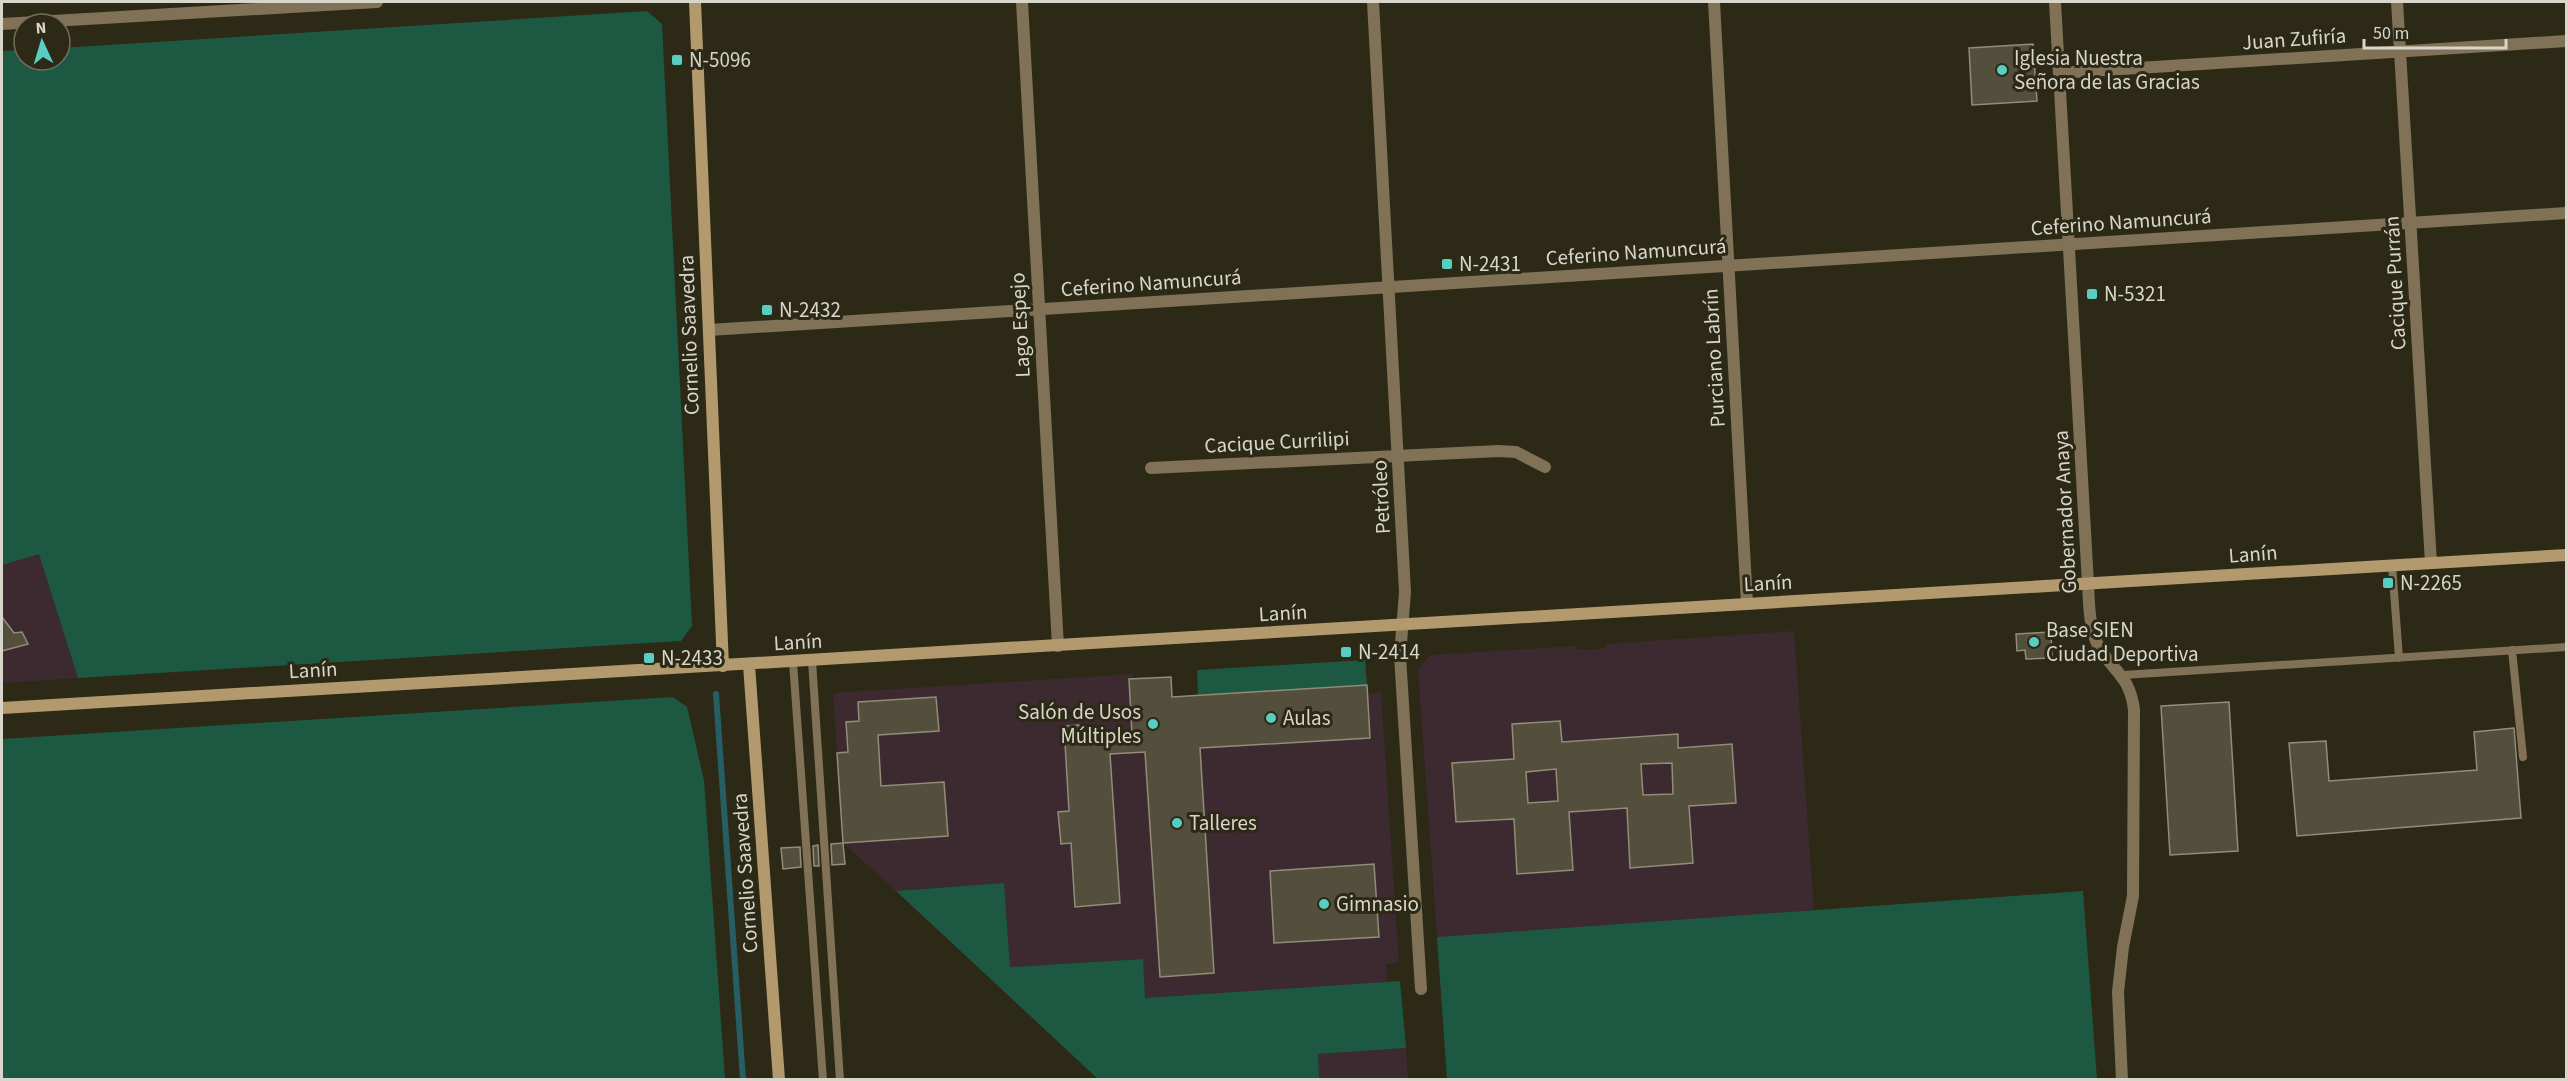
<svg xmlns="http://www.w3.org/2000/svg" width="2568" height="1081" font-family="'Source Sans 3',sans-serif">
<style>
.commercial{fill:#3d2a30}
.green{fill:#1d5942}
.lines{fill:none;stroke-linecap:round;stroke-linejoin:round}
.stream{stroke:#265e64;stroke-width:6}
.building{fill:#534f3c;stroke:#918d78;stroke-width:1.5;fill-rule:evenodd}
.service{stroke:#817156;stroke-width:8}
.minor{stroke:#817156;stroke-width:12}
.tertiary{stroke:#817156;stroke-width:12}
.secondary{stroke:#b39a6e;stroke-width:12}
.poi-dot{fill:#57cec1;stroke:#2c2917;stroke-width:2}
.labels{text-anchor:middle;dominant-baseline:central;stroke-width:6;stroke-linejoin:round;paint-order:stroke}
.street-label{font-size:21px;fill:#d8d6cb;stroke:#2c2917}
.poi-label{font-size:21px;fill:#d8d6cb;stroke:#2c2917;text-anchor:start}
</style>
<rect width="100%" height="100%" fill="#2c2917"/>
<path class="commercial" d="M39 553 78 678 2 683V565Z
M1794 631 1814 910 1437 937 1418 669 1430 655 1574 646 1579 650 1603 649 1607 644Z
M1133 674V679L1171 677 1173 697 1367 685 1368 693 1381 692 1399 963 1386 964 1387 982 1145 998 1142 959 1010 967 1004 883 896 891 843 843 833 693Z
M1406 1048 1408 1079H1319L1317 1054Z"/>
<path class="green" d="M647 11 662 24 692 626 681 641 78 678 39 554 2 565V51L24 50V60H60V48Z
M1365 660 1367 685 1198 695 1197 670Z
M673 697 687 707 704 780 725 1079H2V739Z
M1004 883 1010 967 1143 959 1145 998 1400 981 1406 1048 1318 1054 1319 1079H1098L896 891Z
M2083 891 2097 1079H1447L1437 937Z"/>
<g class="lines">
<path class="stream" d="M716 694 743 1080"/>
</g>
<path class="building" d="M2033 44 2037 101 1972 105 1969 48Z
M2 617 14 633 22 632 28 644 2 651Z
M2051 632 2052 658 2026 659 2025 650 2017 651 2016 634Z
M1171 677 1172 697 1367 685 1370 738 1200 748 1214 973 1160 977 1145 752 1110 754 1120 903 1075 907 1071 843 1061 844 1058 812 1069 811 1064 726 1079 725 1080 738 1132 735 1129 679Z
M936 697 939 731 878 735 881 786 944 782 948 836 843 843 837 753 848 752 846 722 859 721 858 702Z
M2229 702 2238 851 2170 855 2161 706Z
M1560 721 1562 742 1678 734V748L1732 744 1736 803 1689 806 1693 863 1630 868 1627 808 1569 812 1573 870 1517 874 1514 819 1456 822 1452 763 1514 759 1512 724ZM1672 763 1673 794 1643 795 1641 764ZM1556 769 1558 801 1528 803 1526 772Z
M2514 728 2521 818 2297 836 2289 743 2326 741 2329 781 2477 770 2474 732Z
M843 843 845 864 832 865 831 844Z
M818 845 819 866H814L813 846Z
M800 847 801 867 783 869 781 848Z
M1374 864 1379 937 1274 943 1270 871Z"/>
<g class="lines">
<path class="service" d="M2392 565 2399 658
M2512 650 2523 757
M812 661 840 1080
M793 662 823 1080
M2123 675 2566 647"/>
<path class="minor" d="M1022 2 1058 646
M1373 2 1405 592 1400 656 1421 989
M1714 2 1747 604
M2397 2 2431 563
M2059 73 2566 41
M709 330 2566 213
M1151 468 1498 451 1516 452 1545 467
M2088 584C2089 602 2089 623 2096 641 2109 670 2130 673 2134 710L2133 896 2123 947 2118 992 2122 1080"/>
<path class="tertiary" d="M2055 2 2088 584
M2 24 377 2"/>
<path class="secondary" d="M695 2 723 666
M749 665 779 1080
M2 708 2566 555"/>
</g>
<g class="poi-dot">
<rect x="671" y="54" width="12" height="12" rx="3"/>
<circle cx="2002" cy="70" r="6"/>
<rect x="1441" y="258" width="12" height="12" rx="3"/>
<rect x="2086" y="288" width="12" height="12" rx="3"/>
<rect x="761" y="304" width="12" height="12" rx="3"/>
<rect x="2382" y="577" width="12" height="12" rx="3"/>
<circle cx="2034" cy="642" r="6"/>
<rect x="1340" y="646" width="12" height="12" rx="3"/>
<rect x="643" y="652" width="12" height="12" rx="3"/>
<circle cx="1271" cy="718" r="6"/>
<circle cx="1153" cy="724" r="6"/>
<circle cx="1177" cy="823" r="6"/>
<circle cx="1324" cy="904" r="6"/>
</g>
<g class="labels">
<g class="street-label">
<text transform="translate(2294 39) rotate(-4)">Juan Zufiría</text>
<text transform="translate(2121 222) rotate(-4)">Ceferino Namuncurá</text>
<text transform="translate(1636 252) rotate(-4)">Ceferino Namuncurá</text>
<text transform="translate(1151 283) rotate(-4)">Ceferino Namuncurá</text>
<text transform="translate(2395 283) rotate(-93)">Cacique Purrán</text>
<text transform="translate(1020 325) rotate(-93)">Lago Espejo</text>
<text transform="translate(689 335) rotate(-92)">Cornelio Saavedra</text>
<text transform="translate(1714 358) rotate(-93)">Purciano Labrín</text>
<text transform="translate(1277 442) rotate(-3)">Cacique Currilipi</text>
<text transform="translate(1381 497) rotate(-93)">Petróleo</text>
<text transform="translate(2065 512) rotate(-93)">Gobernador Anaya</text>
<text transform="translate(2253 554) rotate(-4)">Lanín</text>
<text transform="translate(1768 583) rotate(-3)">Lanín</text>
<text transform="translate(1283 613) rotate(-3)">Lanín</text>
<text transform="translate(798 642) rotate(-3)">Lanín</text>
<text transform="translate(313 670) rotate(-3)">Lanín</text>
<text transform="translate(745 873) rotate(-94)">Cornelio Saavedra</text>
</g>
<g class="poi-label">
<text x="2014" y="58">Iglesia Nuestra<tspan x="2014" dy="24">Señora de las Gracias</tspan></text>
<text x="689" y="60">N-5096</text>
<text x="1459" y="264">N-2431</text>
<text x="2104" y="294">N-5321</text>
<text x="779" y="310">N-2432</text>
<text x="2400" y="583">N-2265</text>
<text x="2046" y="630">Base SIEN<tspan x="2046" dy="24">Ciudad Deportiva</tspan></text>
<text x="1358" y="652">N-2414</text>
<text x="661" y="658">N-2433</text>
<text x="1141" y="712" text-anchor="end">Salón de Usos<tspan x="1141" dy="24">Múltiples</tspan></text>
<text x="1283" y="718">Aulas</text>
<text x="1189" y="823">Talleres</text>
<text x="1336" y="904">Gimnasio</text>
</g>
</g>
<rect width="2568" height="1081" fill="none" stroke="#d8d6cb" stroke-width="6"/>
<g transform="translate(42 42) rotate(356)"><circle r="28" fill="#2c2917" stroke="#716e5f" stroke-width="1.5"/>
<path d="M0-4.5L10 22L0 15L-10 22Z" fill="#57cec1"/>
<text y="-9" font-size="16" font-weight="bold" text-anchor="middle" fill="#d8d6cb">N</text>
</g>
<path d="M2364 39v9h142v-9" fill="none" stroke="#d8d6cb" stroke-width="3"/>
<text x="2373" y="39" font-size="18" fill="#d8d6cb" stroke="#2c2917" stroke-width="4.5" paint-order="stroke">50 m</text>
</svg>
